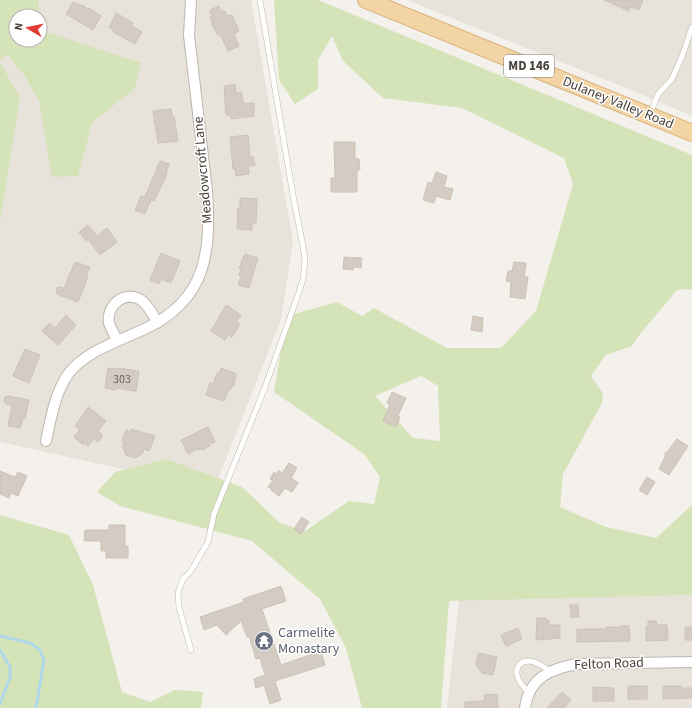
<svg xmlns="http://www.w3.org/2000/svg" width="692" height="708" font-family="'Source Sans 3',sans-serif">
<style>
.residential{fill:#e7e2da;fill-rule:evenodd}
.green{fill:#d5e3b9;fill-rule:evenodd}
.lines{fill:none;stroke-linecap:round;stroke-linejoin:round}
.stream{stroke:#afd8e9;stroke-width:3}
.building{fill:#d4cbc2;stroke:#cec2b6}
.service-casing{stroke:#bfb7af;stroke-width:6}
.minor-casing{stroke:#bfb7af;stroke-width:12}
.primary-casing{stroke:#d7af76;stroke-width:18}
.service{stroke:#fff;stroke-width:5}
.minor{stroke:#fff;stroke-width:10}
.primary{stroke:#f3d4a5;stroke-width:16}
.labels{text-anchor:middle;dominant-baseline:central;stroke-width:3;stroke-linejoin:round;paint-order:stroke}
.number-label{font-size:12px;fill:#6a645c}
.shield{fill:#fff;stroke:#7e7a75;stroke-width:1}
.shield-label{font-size:13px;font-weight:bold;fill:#47413a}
.street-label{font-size:14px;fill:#47413a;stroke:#fff}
.worship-label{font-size:14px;fill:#5b616d;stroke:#fff;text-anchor:start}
</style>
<rect width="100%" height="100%" fill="#f4f0eb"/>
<path class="residential" d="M0 0H251L293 242 281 319 215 487 140 473 0 442V223L20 97 0 62ZM16 16H40V40H16Z
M407 0H692V116L631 90Z
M692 595V708H447L459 599Z"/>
<path class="green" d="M0 0H39L38 16H16V40H40V30L141 63 135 88 92 123 78 176 52 177 39 100 24 75 7 54 0 60Z
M274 0H318L692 155V291L690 289 677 290 640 334 632 346 606 355 591 376 603 394 602 403 563 474 560 507 606 527 656 538 692 505V595L449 601 441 708H362L346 648 320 599 252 541 120 506 97 492 115 472 166 459 242 487 280 523 305 531 349 501 374 504 380 477 364 454 274 392 287 316 337 302 362 316 374 308 447 348H501L536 311 573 184 564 158 462 108 383 98 343 61 332 36 318 60V89L295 104 279 80ZM421 376 438 386 440 441 413 438 375 396Z
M0 62 20 97 0 223Z
M0 515 69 535 93 585 122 692 150 702 175 690 203 692 201 708H0Z"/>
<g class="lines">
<path class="stream" d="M0 636 30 643 40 650 44 660 36 708
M0 650 10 667V677L0 704"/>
</g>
<path class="building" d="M604 0H643L639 10 630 7 629 11Z
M73 2 82 6V5L88 9 89 8 101 16 93 30 66 14Z
M219 6 221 12 224 10 227 16 232 15 239 31 234 34 239 46 228 51 220 34 218 35 211 23 213 22 210 17 212 16 210 10Z
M116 13 133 23 131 25 142 32 135 44 119 35 114 33 112 29 109 27Z
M235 84 236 93 241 92 244 104 254 103V116L231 119 230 115H226L224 86Z
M171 109 172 116H174L178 141 158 143 153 111Z
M248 135 250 157H253L255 165 248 166 249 174 236 176 235 169H233L230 137Z
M334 142H355V159H359L360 170H357V192H331V178H335Z
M160 161 169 164 166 173 167 174 154 201 151 200 145 214 135 210 141 196 145 197Z
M436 172 447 176 444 187 453 189 450 200 436 196 434 203 423 200 428 182 432 183Z
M240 198 257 199 256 223H252V230L237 229 238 208H240Z
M88 225 97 236 107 228 117 242 100 255 88 239 86 241 79 232Z
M161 253 180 261 171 283 161 279 159 284 150 280Z
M245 254 258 258 249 288 238 285 241 276 239 275 241 269 239 268Z
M344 257 362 258 361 268 354 267 353 270 343 269Z
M75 262 90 267 86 276 88 277 78 302 62 296 57 294 56 291 57 288 60 287 64 288Z
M514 262 526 263 524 277H528L525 299 510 297 511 282 506 281 508 271H512Z
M226 305 241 315 236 322 240 324 232 337 228 335 225 340 211 331Z
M66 315 76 325 58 345 42 331 49 323 55 328Z
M473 316 483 318 482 332 471 330Z
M25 349 40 355 29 383 13 376Z
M108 368 117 369 118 368 139 371 136 391 115 388V390L105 388Z
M221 368 236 374 234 385 228 392 224 401 206 395 210 383 213 384 217 373H219Z
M392 392 406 398 398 416 400 417 396 427 383 421 390 404 387 403Z
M8 396 29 400 25 419 23 418 20 428 8 426 12 405 6 404 4 401 5 397Z
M88 407 106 421 98 431 103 435 98 442 94 439 88 446 84 443 83 445 75 438 74 436 80 430 75 426Z
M208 427 215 442 210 444V446L202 450 201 449 198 450 197 449 188 454 181 440Z
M131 429 155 436 149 451 144 449 142 454 135 458 126 455 123 447 124 443 122 441 126 430 130 432Z
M677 439 688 446 669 475 659 469 665 457V453L668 451Z
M289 463 297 468 291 478 298 483 292 492 285 488 279 496 271 490 272 489 268 487 273 480 270 479 274 472 277 474 279 470 282 473Z
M0 471 15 477 18 472 27 476 18 496 11 493 9 498 0 494Z
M647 477 655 482 647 495 639 490Z
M302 517 309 522 301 534 294 529Z
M109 525H125V546H128V558H106V551H101V541H84L85 530H109Z
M281 586 286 601 262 609 281 665 321 651 325 665 275 681 281 700 270 704 264 685 256 688 254 679 265 675 260 658 256 659 249 636 247 637 241 621 226 635 217 625 204 630 200 617 244 602 243 599Z
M570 605H578L579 617H571Z
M537 618H546V620H549V625H560V638L536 640Z
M648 621H656L657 625H667L668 640 646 641V627L648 626Z
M620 626H629L630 641 577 642V629H606V627H620Z
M685 627H692V640H685Z
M518 628 522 639 506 646 501 635Z
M478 653 497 657 493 675 482 673 476 665Z
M628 686H647V699H628Z
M663 686H681V688H692V698L663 699Z
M593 687 614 688V701H593Z
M562 692 571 700 564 708H547Z
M497 694 498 708H465V702L485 701 484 695Z"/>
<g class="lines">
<defs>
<path id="service" d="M650 114 658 94 672 79 683 54 692 27
M191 650 179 607 178 593 180 587 183 579 191 571 208 542 214 514 264 390 299 292 303 279 305 260 303 246 294 201 260 0
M529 693C523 686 512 676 519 665 522 661 526 661 530 661 537 662 544 667 550 671"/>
<path id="minor" d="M117 341C115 335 111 329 109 323 106 305 125 290 141 300 149 306 153 314 157 323
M46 441C51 418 55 392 69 373 84 354 110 344 131 335 203 307 212 262 207 191L189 35 191 0
M525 708C529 678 551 668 578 664L692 662"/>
<path id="primary" d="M366 0 692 133"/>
</defs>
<use href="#service" class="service-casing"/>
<use href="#minor" class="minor-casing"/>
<use href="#primary" class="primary-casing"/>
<use href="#service" class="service"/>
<use href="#minor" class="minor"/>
<use href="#primary" class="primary"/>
</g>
<defs>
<symbol id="temple-disc" viewBox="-11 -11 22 22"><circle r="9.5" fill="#6b7280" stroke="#fff"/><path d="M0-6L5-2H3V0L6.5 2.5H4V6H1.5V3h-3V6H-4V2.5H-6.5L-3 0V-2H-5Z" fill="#fff"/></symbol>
</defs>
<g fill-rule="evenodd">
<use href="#temple-disc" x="253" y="630" width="22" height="22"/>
</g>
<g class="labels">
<g class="number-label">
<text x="122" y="379">303</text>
</g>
<rect class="shield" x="504" y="55" width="50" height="22" rx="3"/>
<g class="shield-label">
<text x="529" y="66">MD 146</text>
</g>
<g class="street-label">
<text transform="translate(618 103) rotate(22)">Dulaney Valley Road</text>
<text transform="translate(203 170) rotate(-95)">Meadowcroft Lane</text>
<text transform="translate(609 664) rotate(-2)">Felton Road</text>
</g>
<g class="worship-label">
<text x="278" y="633">Carmelite<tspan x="278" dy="16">Monastary</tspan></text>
</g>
</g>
<g transform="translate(28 28) rotate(279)"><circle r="19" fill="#ffffff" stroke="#b5b3b0"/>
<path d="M0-3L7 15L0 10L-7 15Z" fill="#e23b34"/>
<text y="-6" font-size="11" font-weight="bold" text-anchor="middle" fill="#47413a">N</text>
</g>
</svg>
